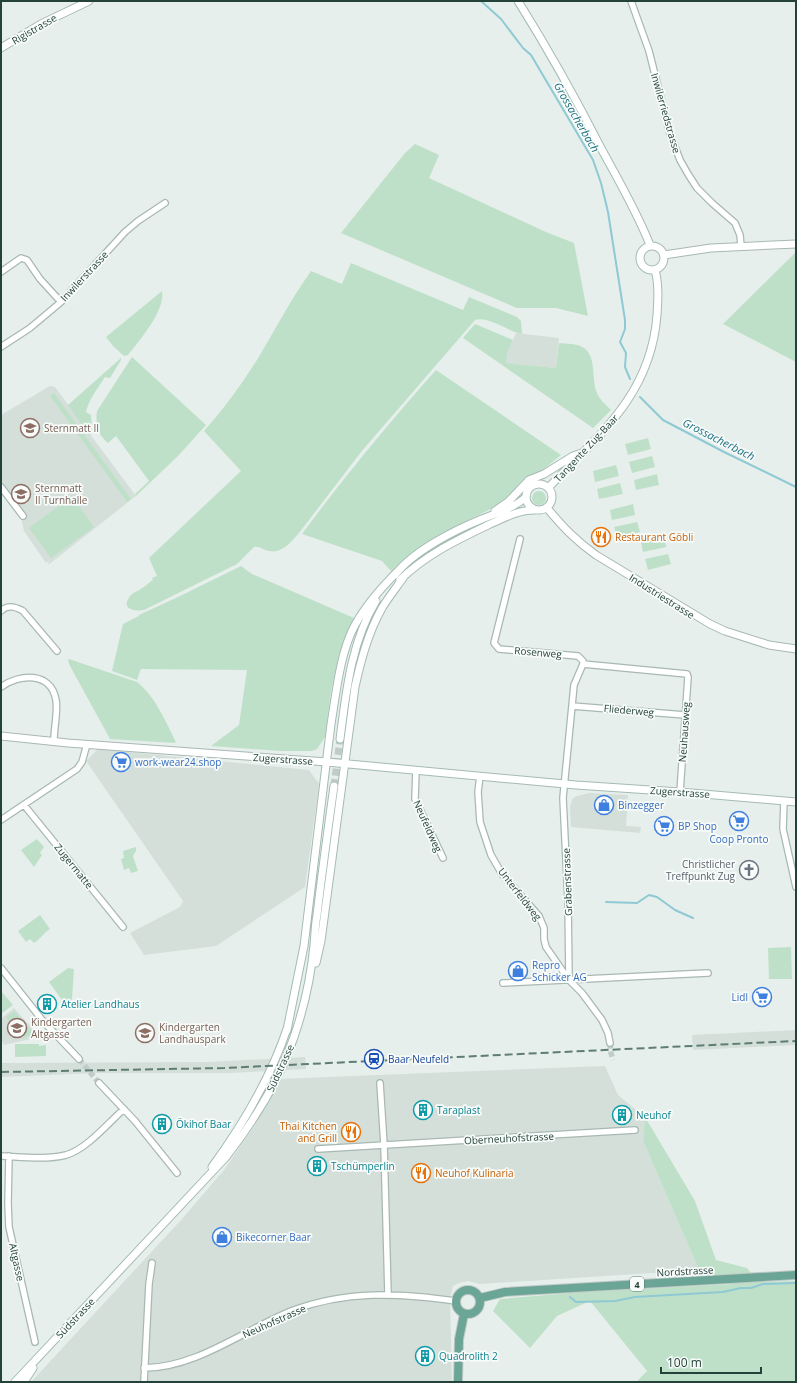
<svg xmlns="http://www.w3.org/2000/svg" width="797" height="1383" viewBox="0 0 797 1383" font-family="'Open Sans',sans-serif">
	<rect width="100%" height="100%" fill="#e6efeb"/>
	<path fill="#d4dfda" d="M516,333l43,5 -3,30 -50,-5 2,-12z
		M50,386l5,1 81,109 -88,69 1,-4 -3,2 -22,-32 -3,-14 -20,-25v-77z
		M98,749l211,21 10,14 -14,103 -89,59 -72,9 -14,-22 50,-26 3,-6 -97,-140z
		M589,793l39,2 -2,31 15,1 -1,6 -69,-6 -1,-20 2,-7 2,-3z
		M14,1008l26,29 -36,8 -3,-6v-20z
		M796,1030v15l-103,5 -1,-15z
		M305,1057l1,12 -76,4h-133l-96,4v-14l207,-1z
		M605,1066l13,29 27,22 -2,24 56,129 -219,14 -12,-3 -9,2 -6,3 -3,13 2,83h-421l150,-162 43,-50 31,-45 23,-46z"/>
	<path fill="#bfe0c8" d="M415,144l24,11 -10,23 117,54 28,11 14,73 -32,-8h-39l-176,-75 64,-80z
		M796,252v110l-73,-38z
		M351,263l112,47 6,-13 48,20 4,4 1,13c-13,-2 -33,-18 -47,-14l-114,132 -62,81c-7,8 -17,21 -30,18 -6,-1 -9,-5 -15,-4l-17,17 -93,46c-12,2 -24,-2 -13,-15 3,-3 8,-4 11,-7 4,-2 6,-5 11,-8l-1,-2 5,-2 -8,-18 92,-87 -37,-40c20,-22 37,-46 53,-71 18,-30 34,-61 54,-89l31,13z
		M162,291c4,19 -23,50 -34,64l-4,1 -11,-10 -7,-9z
		M475,324l38,16 -5,11 -2,12 50,5 3,-25c7,1 18,0 25,5 13,9 7,32 13,45 3,7 8,11 14,17l-18,18 -130,-90z
		M132,357l74,68 -28,31 -42,40 -1,-2 14,-13 -33,-45 -8,7c-10,-7 -13,-21 -11,-32z
		M121,358v2l-11,18 -5,-1c-7,11 -16,22 -19,35l5,3 1,15 -2,6 -22,-31z
		M436,370l125,85 -17,14 -17,9 -12,13 -18,15 -55,27 -33,22 -18,16 -9,-10 -80,-27c42,-57 87,-111 134,-164z
		M54,393l77,106 -4,3 -77,-106z
		M648,438l3,11 -23,6 -3,-11z
		M652,456l3,11 -23,6 -3,-11z
		M616,465l3,11 -24,6 -2,-11z
		M657,474l2,11 -23,5 -2,-10z
		M620,483l3,11 -24,5 -2,-10z
		M532 498a7 7 0 1 1 14 0a7 7 0 1 1-14 0Z
		M72,496l22,31 -43,31 -22,-30z
		M633,504l2,11 -23,5 -2,-10z
		M637,522l3,10 -23,6 -3,-11z
		M664,536l2,11 -23,5 -2,-10z
		M668,554l3,10 -23,6 -3,-11z
		M241,566l11,8 102,44 -6,13 -9,24 -8,36 -6,46 -8,12 -5,2h-32l-69,-5 28,-21 8,-55 -106,-1 -4,11 -25,-9 11,-47 16,-8v-1l39,-18z
		M69,659l68,23c18,14 29,40 39,60l-2,1 -64,-4 -40,-73 -2,-5z
		M37,839l7,8 -4,6 2,2 -8,12 -13,-17z
		M136,847v4l-3,5 5,15 -7,2 -2,-5 -5,2 -3,-11 3,-1 -1,-7z
		M40,915l10,14c-7,5 -9,9 -16,14l-4,-4 -4,3 -8,-11z
		M791,947l1,32h-23l-1,-31z
		M68,968l6,1 -2,30 -5,8 -18,-25z
		M1,991l12,14 -12,9z
		M14,1011l21,24 -14,3 -15,-21z
		M15,1044h24v2l7,-1v11l-31,1z
		M645,1117l50,84 21,59 31,8 11,14 38,-1v101h-160l11,-11 -57,-70 -33,15 -27,32 -37,-37 7,-12 83,-7 150,-8 -34,-14 -56,-129z"/>
	<g fill="none" stroke-linecap="round" stroke-linejoin="round">
		<path stroke="#8ec9d4" stroke-width="2" d="M481,1l20,18 22,29 8,7 62,105 8,23 7,29 17,108v9l-5,13 6,11 -1,14 5,12
			M640,397l23,23 61,32 72,35
			M606,902l31,1 12,-8 8,2 18,13 18,8
			M570,1297l6,5 39,-1 20,-4 88,-5 18,-4h10l12,-4 33,-1"/>
		<path stroke="#bfccc8" stroke-width="5.5" stroke-dasharray="5.5 3" stroke-linecap="butt" d="M610,1043l1,10 2,7
			M79,1059l20,24"/>
		<path stroke="#bfccc8" stroke-width="7" stroke-dasharray="7 3.5" stroke-linecap="butt" d="M334,786l6,-47"/>
		<g stroke="#a8b8b2" stroke-width="8">
			<path id="minor" d="M631,1l18,50 21,83 10,26 8,14 9,14 15,15 23,20 5,12 1,11
				M1,272l20,-14 6,2 13,19 21,23
				M1,347l29,-19 31,-26 64,-70 13,-11 27,-18
				M1,487l22,29
				M520,539l-26,104 5,6 79,7 5,5v3
				M1,611c7,-7 15,-4 22,0l34,40
				M583,664l104,10 1,3 -8,115
				M1,687c18,-13 50,-16 55,13 2,11 -2,28 -2,40
				M572,706l113,9
				M416,770l-1,29 28,59
				M480,776l-2,16 2,30 11,33 11,19 37,42 5,12v11l2,8 23,33 13,13 20,27 6,13 2,10
				M784,801l-1,28 13,58
				M24,805l99,122
				M1,820l76,-51 5,-7 5,-18
				M1,968l42,53 36,38
				M569,980l-1,-79 -5,-103 11,-113 9,-21
				M503,983l205,-10
				M99,1083l36,38 42,52
				M380,1083l4,62 4,149
				M318,1149l317,-19
				M1,1156c21,1 45,4 65,-1 21,-6 42,-32 58,-46
				M9,1156l-1,47 1,24 26,115
				M144,1368c52,0 100,-38 147,-57 55,-21 107,-18 165,-10
				M144,1382l5,-98 3,-21"/>
		</g>
		<g stroke="#a8b8b2" stroke-width="9">
			<path id="tertiary" d="M1,48l40,-24 48,-23
				M664,255l47,-7 85,-4
				M547,508c16,19 28,32 49,47l114,69 15,7 44,14 27,4
				M1,736l67,7 259,19"/>
		</g>
		<g stroke="#a4bbb3" stroke-width="9">
			<path id="secondary" d="M518,1c30,48 58,98 84,149 17,31 35,62 48,95
				M640 258a12 12 0 1 1 24 0a12 12 0 1 1-24 0Z
				M526 497a13 13 0 1 1 26 0a13 13 0 1 1-26 0Z
				M548,488c51,-53 103,-93 109,-173 1,-15 2,-31 -2,-45
				M495,511l13,-9 21,-22 15,-6 29,-18 9,-3
				M395,575c18,-24 60,-45 87,-56 15,-6 32,-11 44,-22
				M400,580c25,-25 57,-40 88,-55 16,-7 30,-15 47,-15
				M340,739c6,-46 11,-97 36,-138
				M327,762l249,23 104,7 116,10
				M316,963l5,-22 7,-52 27,-202c6,-27 13,-54 27,-79 6,-10 14,-20 21,-30
				M287,1030l17,-84 27,-222c5,-30 9,-72 24,-99 11,-20 26,-37 42,-53
				M212,1167c32,-44 59,-89 76,-141
				M15,1382l211,-225c28,-36 53,-76 68,-120 10,-29 17,-61 20,-92 1,-10 1,-20 3,-30 5,-43 11,-86 17,-129
				M24,1382l9,-14"/>
		</g>
		<g stroke="#c2cac8" stroke-width="10">
			<path id="primary" d="M456 1302a12 12 0 1 1 24 0a12 12 0 1 1-24 0Z
				M480,1298l25,-6 291,-17
				M458,1382l1,-43 5,-25"/>
		</g>
		<use href="#minor" stroke="#fff" stroke-width="5.5"/>
		<use href="#tertiary" stroke="#fff" stroke-width="7"/>
		<use href="#secondary" stroke="#fff" stroke-width="7"/>
		<use href="#primary" stroke="#6aa596" stroke-width="8"/>
		<path stroke="#5f7d75" stroke-width="2" stroke-dasharray="8 4" stroke-linecap="butt" d="M1,1072l223,-4 572,-27"/>
	</g>
	<defs>
		<g id="school-ring" transform="scale(1)"><circle r="9.5" fill="#f7fbf9" stroke="#8d6e63" stroke-width="1.5"/><path d="M0-5L7-2L0 1L-7-2ZM-4 1L0 2.5L4 1V4Q0 6-4 4Z" fill="#8d6e63"/></g>
		<g id="restaurant-ring" transform="scale(1)"><circle r="9.5" fill="#f7fbf9" stroke="#e8710a" stroke-width="1.5"/><path d="M-5-6h1v4h1v-4h1v4h1v-4h1v5L-1.5 .5V6h-2V.5L-5-1ZM5-6V6H3V1.5H1.5Q1.5-4 5-6Z" fill="#e8710a"/></g>
		<g id="supermarket-ring" transform="scale(1)"><circle r="9.5" fill="#f7fbf9" stroke="#3f7fe0" stroke-width="1.5"/><path d="M-6-5.5h2.5l.6 2H6L4.5 2H-2.5L-4.4-4H-6ZM-1.5 3.2a1.3 1.3 0 1 0 .1 0ZM3 3.2a1.3 1.3 0 1 0 .1 0Z" fill="#3f7fe0"/></g>
		<g id="shop-ring" transform="scale(1)"><circle r="9.5" fill="#f7fbf9" stroke="#3f7fe0" stroke-width="1.5"/><path d="M-5-2.5h2.3a2.7 3.5 0 0 1 5.4 0H5L5.5 6h-11ZM-1.5-2.5h3a1.5 2.3 0 0 0-3 0Z" fill="#3f7fe0"/></g>
		<g id="church-ring" transform="scale(1)"><circle r="9.5" fill="#f7fbf9" stroke="#6b7280" stroke-width="1.5"/><path d="M-1.2-6h2.4v3.5h3.3v2.4h-3.3V6h-2.4V-.1h-3.3v-2.4h3.3Z" fill="#6b7280"/></g>
		<g id="building-ring" transform="scale(1)"><circle r="9.5" fill="#f7fbf9" stroke="#0f9aa8" stroke-width="1.5"/><path d="M-4-6H4V6H1V3H-1V6H-4ZM-2.5-4.3h1.7v1.8h-1.7ZM.8-4.3h1.7v1.8H.8ZM-2.5-1h1.7V.8h-1.7ZM.8-1h1.7V.8H.8Z" fill="#0f9aa8"/></g>
		<g id="station-ring" transform="scale(1)"><circle r="9.5" fill="#f7fbf9" stroke="#1a4fb4" stroke-width="1.5"/><path d="M-3-6H3Q5-6 5-4V2Q5 4 3 4L4.5 6H3L1.5 4h-3L-3 6H-4.5L-3 4Q-5 4-5 2V-4Q-5-6-3-6ZM-3.5-4v3h7v-3ZM-3.5 1v1.5H-2V1ZM2 1v1.5H3.5V1Z" fill="#1a4fb4"/></g>
	</defs>
	<g fill-rule="evenodd">
		<use href="#school-ring" x="30" y="428"/>
		<use href="#school-ring" x="21" y="494"/>
		<use href="#restaurant-ring" x="601" y="537"/>
		<use href="#supermarket-ring" x="121" y="762"/>
		<use href="#shop-ring" x="604" y="805"/>
		<use href="#supermarket-ring" x="739" y="821"/>
		<use href="#supermarket-ring" x="664" y="826"/>
		<use href="#church-ring" x="749" y="870"/>
		<use href="#shop-ring" x="518" y="971"/>
		<use href="#supermarket-ring" x="762" y="997"/>
		<use href="#building-ring" x="47" y="1004"/>
		<use href="#school-ring" x="17" y="1028"/>
		<use href="#school-ring" x="145" y="1033"/>
		<use href="#station-ring" x="374" y="1059"/>
		<use href="#building-ring" x="423" y="1110"/>
		<use href="#building-ring" x="622" y="1115"/>
		<use href="#building-ring" x="162" y="1124"/>
		<use href="#restaurant-ring" x="351" y="1132"/>
		<use href="#building-ring" x="317" y="1166"/>
		<use href="#restaurant-ring" x="421" y="1173"/>
		<use href="#shop-ring" x="222" y="1237"/>
		<use href="#building-ring" x="425" y="1356"/>
	</g>
	<g text-anchor="middle" dominant-baseline="central" stroke-width="3.5" stroke-linejoin="round" paint-order="stroke">
		<rect fill="#f7fbf9" stroke="#637a73" stroke-width="1" x="630" y="1277" width="14" height="14" rx="3"/>
		<g font-size="9" font-weight="bold" fill="#24423a">
			<text x="637" y="1284">4</text>
		</g>
		<g font-size="10" fill="#24423a" stroke="#f7fbf9">
			<text transform="translate(34 29) rotate(-30)">Rigistrasse</text>
			<text transform="translate(666 113) rotate(74)">Inwilerriedstrasse</text>
			<text transform="translate(84 276) rotate(-47)">Inwilerstrasse</text>
			<text transform="translate(586 448) rotate(-47)">Tangente Zug-Baar</text>
			<text transform="translate(662 596) rotate(32)">Industriestrasse</text>
			<text transform="translate(538 652) rotate(5)">Rosenweg</text>
			<text transform="translate(629 710) rotate(5)">Fliederweg</text>
			<text transform="translate(684 732) rotate(-86)">Neuhausweg</text>
			<text transform="translate(283 759) rotate(4)">Zugerstrasse</text>
			<text transform="translate(680 792) rotate(4)">Zugerstrasse</text>
			<text transform="translate(428 826) rotate(66)">Neufeldweg</text>
			<text transform="translate(74 866) rotate(51)">Zugermatte</text>
			<text transform="translate(567 882) rotate(-92)">Grabenstrasse</text>
			<text transform="translate(520 894) rotate(52)">Unterfeldweg</text>
			<text transform="translate(280 1068) rotate(-65)">Südstrasse</text>
			<text transform="translate(509 1138) rotate(-3)">Oberneuhofstrasse</text>
			<text transform="translate(17 1262) rotate(78)">Altgasse</text>
			<text transform="translate(685 1271) rotate(-3)">Nordstrasse</text>
			<text transform="translate(75 1318) rotate(-47)">Südstrasse</text>
			<text transform="translate(274 1321) rotate(-24)">Neuhofstrasse</text>
		</g>
		<g font-size="10" fill="#785e54" stroke="#f7fbf9" text-anchor="start">
			<text x="44" y="428">Sternmatt II</text>
			<text x="35" y="488">Sternmatt<tspan x="35" dy="12">II Turnhalle</tspan></text>
			<text x="31" y="1022">Kindergarten<tspan x="31" dy="12">Altgasse</tspan></text>
			<text x="159" y="1027">Kindergarten<tspan x="159" dy="12">Landhauspark</tspan></text>
		</g>
		<g font-size="10" fill="#c56008" stroke="#f7fbf9" text-anchor="start">
			<text x="615" y="537">Restaurant Göbli</text>
			<text x="337" y="1126" text-anchor="end">Thai Kitchen<tspan x="337" dy="12">and Grill</tspan></text>
			<text x="435" y="1173">Neuhof Kulinaria</text>
		</g>
		<g font-size="10" fill="#366cbe" stroke="#f7fbf9" text-anchor="start">
			<text x="135" y="762">work-wear24.shop</text>
			<text x="618" y="805">Binzegger</text>
			<text x="678" y="826">BP Shop</text>
			<text x="739" y="839" text-anchor="middle">Coop Pronto</text>
			<text x="532" y="965">Repro<tspan x="532" dy="12">Schicker AG</tspan></text>
			<text x="748" y="997" text-anchor="end">Lidl</text>
			<text x="236" y="1237">Bikecorner Baar</text>
		</g>
		<g font-size="10" fill="#5b616d" stroke="#f7fbf9" text-anchor="end">
			<text x="735" y="864">Christlicher<tspan x="735" dy="12">Treffpunkt Zug</tspan></text>
		</g>
		<g font-size="10" fill="#0d838f" stroke="#f7fbf9" text-anchor="start">
			<text x="61" y="1004">Atelier Landhaus</text>
			<text x="437" y="1110">Taraplast</text>
			<text x="636" y="1115">Neuhof</text>
			<text x="176" y="1124">Ökihof Baar</text>
			<text x="331" y="1166">Tschümperlin</text>
			<text x="439" y="1356">Quadrolith 2</text>
		</g>
		<g font-size="10" fill="#164399" stroke="#f7fbf9" text-anchor="start">
			<text x="388" y="1059">Baar Neufeld</text>
		</g>
		<g font-size="11" font-style="italic" fill="#1c6f80" stroke="#f7fbf9">
			<text transform="translate(577 117) rotate(60)">Grossacherbach</text>
			<text transform="translate(719 439) rotate(27)">Grossacherbach</text>
		</g>
	</g>
	<rect width="797" height="1383" fill="none" stroke="#24423a" stroke-width="4"/>
	<path d="M661 1367v6h100v-6" fill="none" stroke="#24423a" stroke-width="2"/>
	<text x="667" y="1367" font-size="12" fill="#24423a" stroke="#f7fbf9" stroke-width="3" paint-order="stroke">100 m</text>
</svg>
